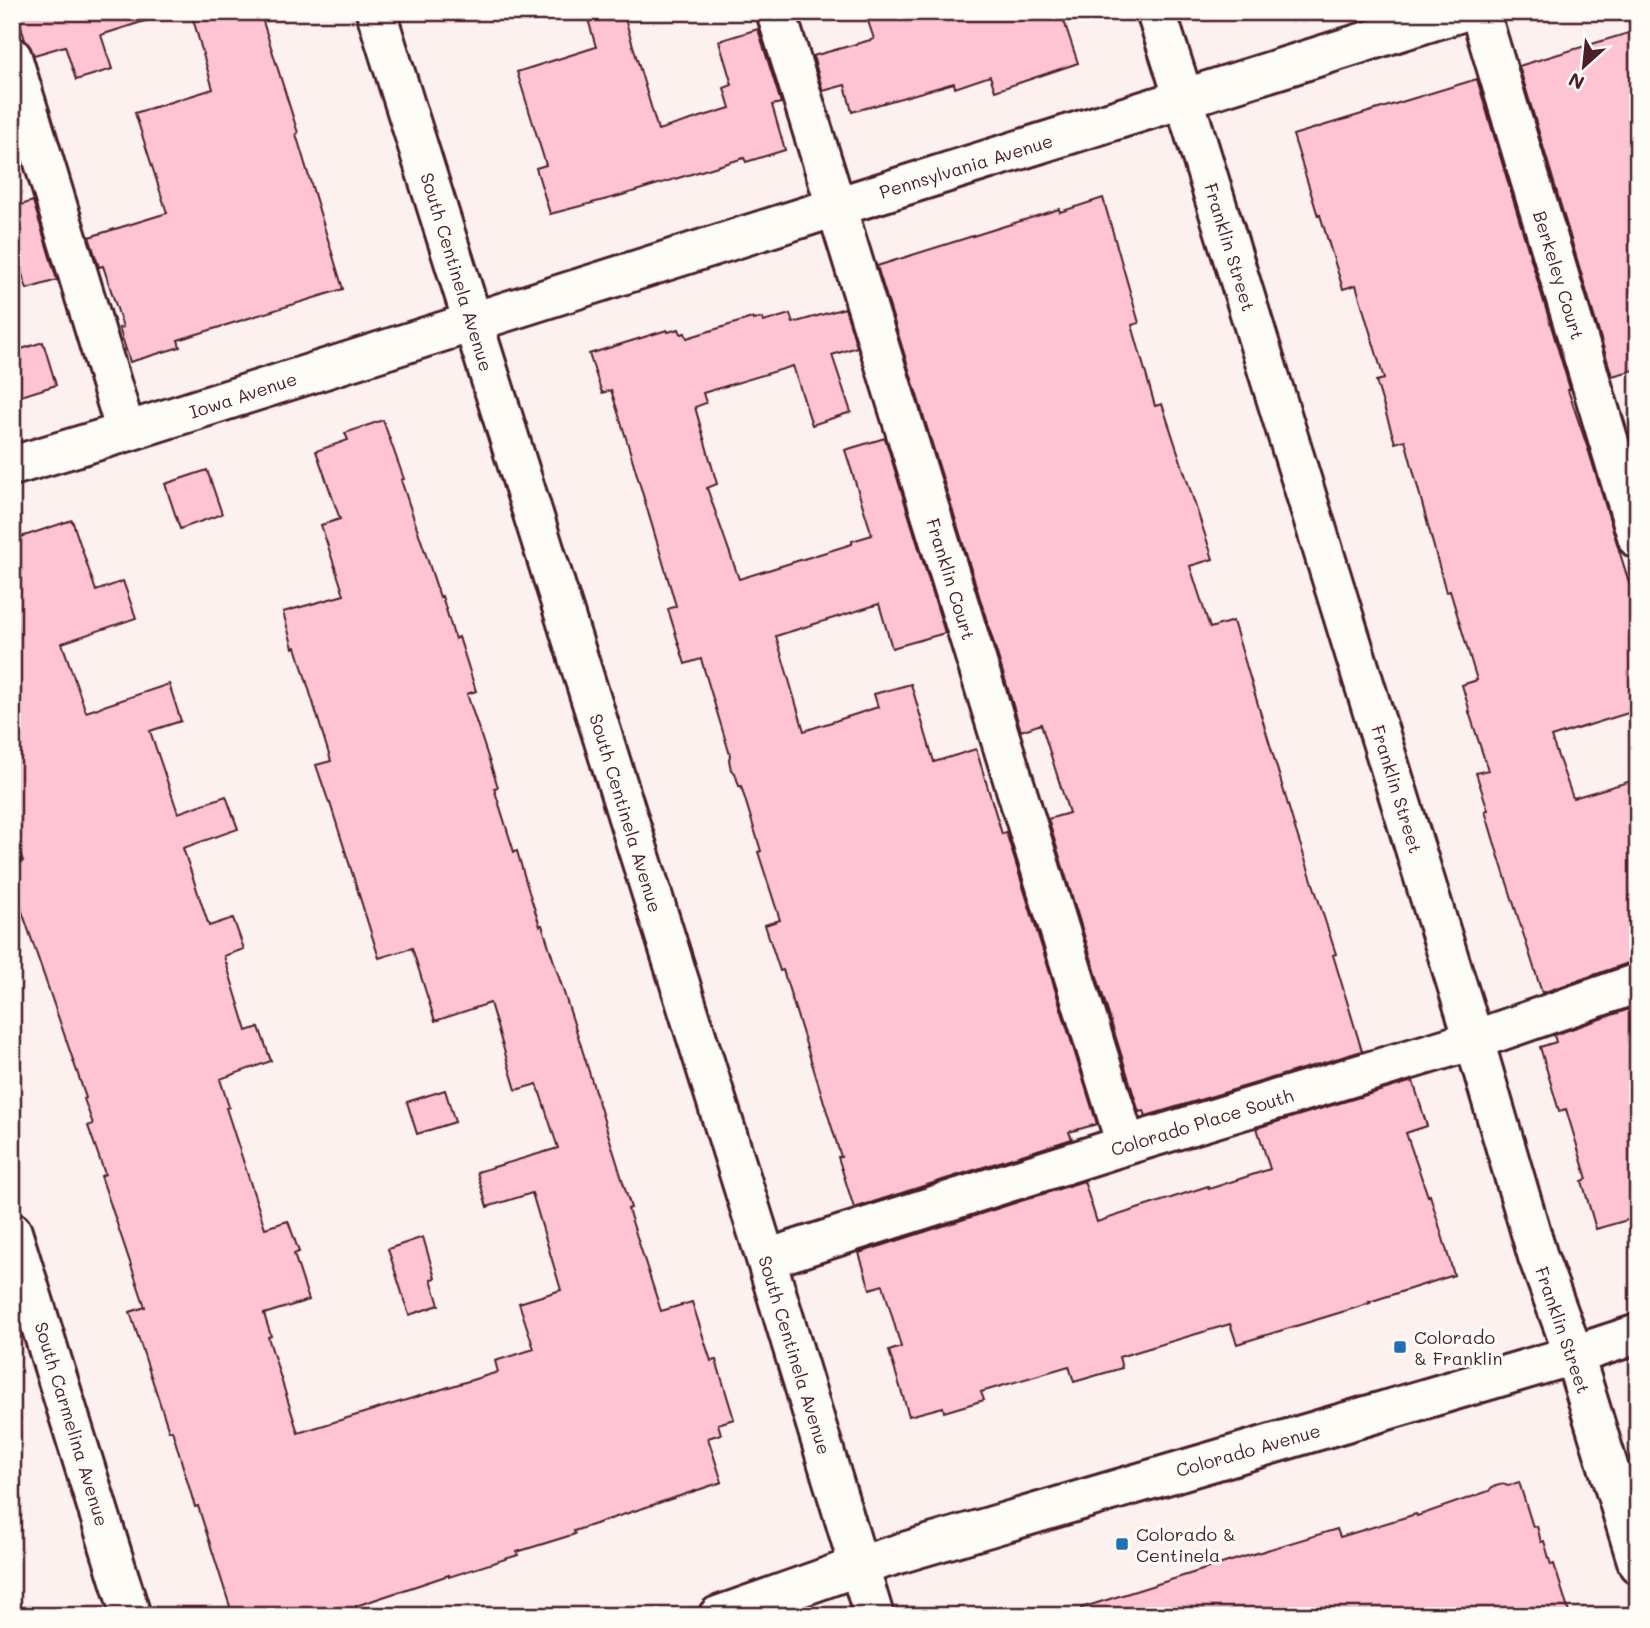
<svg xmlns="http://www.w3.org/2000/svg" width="1650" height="1628" viewBox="0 0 1650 1628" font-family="Mali,sans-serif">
	<rect width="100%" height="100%" fill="#fdf1f0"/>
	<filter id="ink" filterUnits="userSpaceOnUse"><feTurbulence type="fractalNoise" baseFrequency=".0143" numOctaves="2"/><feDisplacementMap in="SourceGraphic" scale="14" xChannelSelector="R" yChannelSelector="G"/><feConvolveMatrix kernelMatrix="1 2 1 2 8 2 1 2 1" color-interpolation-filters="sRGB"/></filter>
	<g filter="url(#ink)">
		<path fill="#fec3d4" stroke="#4a1f2b" stroke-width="2" d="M17,12h130l1,8 -47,15 11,34 -36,11 -11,-34 -31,9 -9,-15z
			M191,12h69l38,121 -2,1 47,155 -165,51 2,7 -50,15 -11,-34 4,-1 -20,-61 -4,1 -10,-30 78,-24 -32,-100 78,-24z
			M586,12h37l35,118 72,-22 -6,-20 8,-3 -13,-44 39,-12 23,74 -9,2 13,45 -39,12 -2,-4 -125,38 -69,18 -14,-46 10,-3 -29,-93 79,-25z
			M865,12h196l17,51 -83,28 -5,-15 -35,12 -1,-5 -102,29 -7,-27 -22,6 -10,-35 61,-17z
			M1638,30v339l-26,7 -93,-310z
			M1477,79l93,310 -2,1 21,62 49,160v98l-87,27 22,61 65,-19v183h-7l-89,31 -46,-145 -11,-37 3,-1 -12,-37 12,-3 -19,-58h1l-8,-27 15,-5 -27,-89 -4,1 -41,-152 -10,3 -19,-62 8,-2 -28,-94 -13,4 -23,-74 -2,1 -25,-81z
			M1103,198l36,125 -7,2 23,81 7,-2 51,155 -23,7 20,62 23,-7 61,204 42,129 -3,1 29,96 -216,65 -2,-5 -5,1 -91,-293 21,-6 -28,-89 -20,7 -144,-465 182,-57 1,3z
			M33,201l24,79 -30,9 -15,-45v-36z
			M845,308l12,39 -25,8 19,57 -39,13 -19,-59 -90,27 3,10 -11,4 22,77 -10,4 32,91 113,-35v-3l20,-6 -27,-85 40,-12 60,195 -53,15 -13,-44 -103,32 28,95 74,-24 -4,-13 37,-10 23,78 42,-13 26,85 4,-2 91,292 -28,8 3,7 -218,69 -16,-51h3l-58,-187 -3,1 -15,-46 15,-5 -22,-68 3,-1 -20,-65h-2l-4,-13 -4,-3 -2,-10 1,-5 -29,-96 -16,5 -17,-55 8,-3 -50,-168 -15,-48 -9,3 -13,-39 78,-24 1,2 11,-3 2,5 4,-1 2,5 65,-20 1,2 9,-2 1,4 27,-8 3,9z
			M43,342l13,43 -44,14v-47z
			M383,420l21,59 -3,1 39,117 2,-1 13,43 4,-2 17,54 -9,3 31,93 -4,1 20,64 3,-1 12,41 11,34 2,-1 36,111 53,172 -3,1 33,102 31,-9 19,59 5,-1 18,59 -16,5 3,10 -13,4 14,44 -148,49 1,3 -58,18 1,3 -69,22v-2l-93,31 1,4 -20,6h-104l-35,-110 -3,1 -23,-77 -3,1 -39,-119 15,-5 -44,-131 4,-2 -17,-48 5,-2 -9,-25 2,-1 -74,-216v-17l11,-4 -11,-29v-292l60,-20 24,71 27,-10 13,37 -74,25 24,69 83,-28 12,37 -31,10 28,82 48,-17 12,33 -55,19 26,78 24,-8 11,31 -20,7 23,75 12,-4 12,34 -51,18 9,28 -3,1 39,120 23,-7 11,31 -5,2 15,46 -45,14 7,22 -3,1 30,96 200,-61 -3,-11 39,-12 -15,-46 42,-13 -29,-97 -45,14 -10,-35 81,-24 -21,-64 -21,6 -26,-87 -55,18 -23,-73 -33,10 -49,-155h-1l-13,-38 15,-4 -35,-114 -3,1 -10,-36 61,-17 -23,-70 19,-6 -24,-68 32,-11 -3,-7z
			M207,470l15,44 -42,15 -15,-45z
			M1638,1006v211l-42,12 -14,-48 5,-2 -21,-70 -7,2 -19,-64 16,-5 -2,-7z
			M1413,1081l14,45 -21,7 22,63 2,-1 24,80 -85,27 1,1 -15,5 -118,36 -7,-20 -111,33 3,11 -48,14 -5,-16 -88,26 3,8 -40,12 -1,-5 -34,9 -20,-65 12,-4 -18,-62 -13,4 -11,-36 225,-72 13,41 111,-36 1,3 61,-20 -13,-41z
			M445,1090l10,32 -38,12 -10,-32z
			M423,1237l12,41 -4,1 8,26 -30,10 -21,-66z
			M1519,1482l14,45 4,-1 4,16 3,-1 7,24 3,-1 16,52h-488l-1,-8 166,-52 90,-27 3,8 76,-23 1,2 72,-25 3,-4 11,-3 5,2z"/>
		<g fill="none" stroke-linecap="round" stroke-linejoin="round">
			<g stroke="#4a1f2b" stroke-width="44">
				<path id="minor" d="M376,12l390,1247 108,357
					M776,12l350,1133
					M1156,12l28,87 290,941 64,217 36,98 64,209
					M1480,12l158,527
					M12,57l114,375
					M12,466l114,-34 710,-225 625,-195
					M12,1232l119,384
					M766,1259l360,-114 348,-105 164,-57
					M718,1616l141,-50 52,-16 663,-195 64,-21"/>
			</g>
			<use href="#minor" stroke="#fdfcf7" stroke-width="38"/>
		</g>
	</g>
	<g fill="#1f6fb2" stroke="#fdfcf7" stroke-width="2.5">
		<rect x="1393" y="1340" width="14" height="14" rx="3.5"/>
		<rect x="1115" y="1537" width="14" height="14" rx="3.5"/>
	</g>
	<g text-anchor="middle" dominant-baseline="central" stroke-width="6" stroke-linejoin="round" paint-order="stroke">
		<g font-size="18" fill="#4a1f2b" stroke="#fdfcf7">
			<text transform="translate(966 166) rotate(-17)">Pennsylvania Avenue</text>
			<text transform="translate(1230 247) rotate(73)">Franklin Street</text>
			<text transform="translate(457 272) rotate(73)">South Centinela Avenue</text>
			<text transform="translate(1559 275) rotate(73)">Berkeley Court</text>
			<text transform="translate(243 395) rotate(-18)">Iowa Avenue</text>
			<text transform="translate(951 579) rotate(73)">Franklin Court</text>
			<text transform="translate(1397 789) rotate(73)">Franklin Street</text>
			<text transform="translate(626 813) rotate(73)">South Centinela Avenue</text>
			<text transform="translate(1202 1122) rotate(-17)">Colorado Place South</text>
			<text transform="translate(1563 1330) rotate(71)">Franklin Street</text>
			<text transform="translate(795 1355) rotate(73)">South Centinela Avenue</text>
			<text transform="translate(72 1424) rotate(73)">South Carmelina Avenue</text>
			<text transform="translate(1248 1450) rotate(-16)">Colorado Avenue</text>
		</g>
		<g font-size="18" fill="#4a1f2b" stroke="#fdfcf7" text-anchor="start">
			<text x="1414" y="1337">Colorado<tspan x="1414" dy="21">&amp; Franklin</tspan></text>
			<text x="1136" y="1534">Colorado &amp;<tspan x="1136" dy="21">Centinela</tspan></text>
		</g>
	</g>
	<rect width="1650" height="1628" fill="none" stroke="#fdfcf7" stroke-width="42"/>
	<rect x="21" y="21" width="1608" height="1586" fill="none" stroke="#4a1f2b" stroke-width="2.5" filter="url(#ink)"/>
	<g transform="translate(1584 66) rotate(207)" stroke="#fdfcf7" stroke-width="5" paint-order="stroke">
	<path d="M0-5L12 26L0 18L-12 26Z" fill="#4a1f2b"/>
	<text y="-10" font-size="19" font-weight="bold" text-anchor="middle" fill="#4a1f2b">N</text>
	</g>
</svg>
